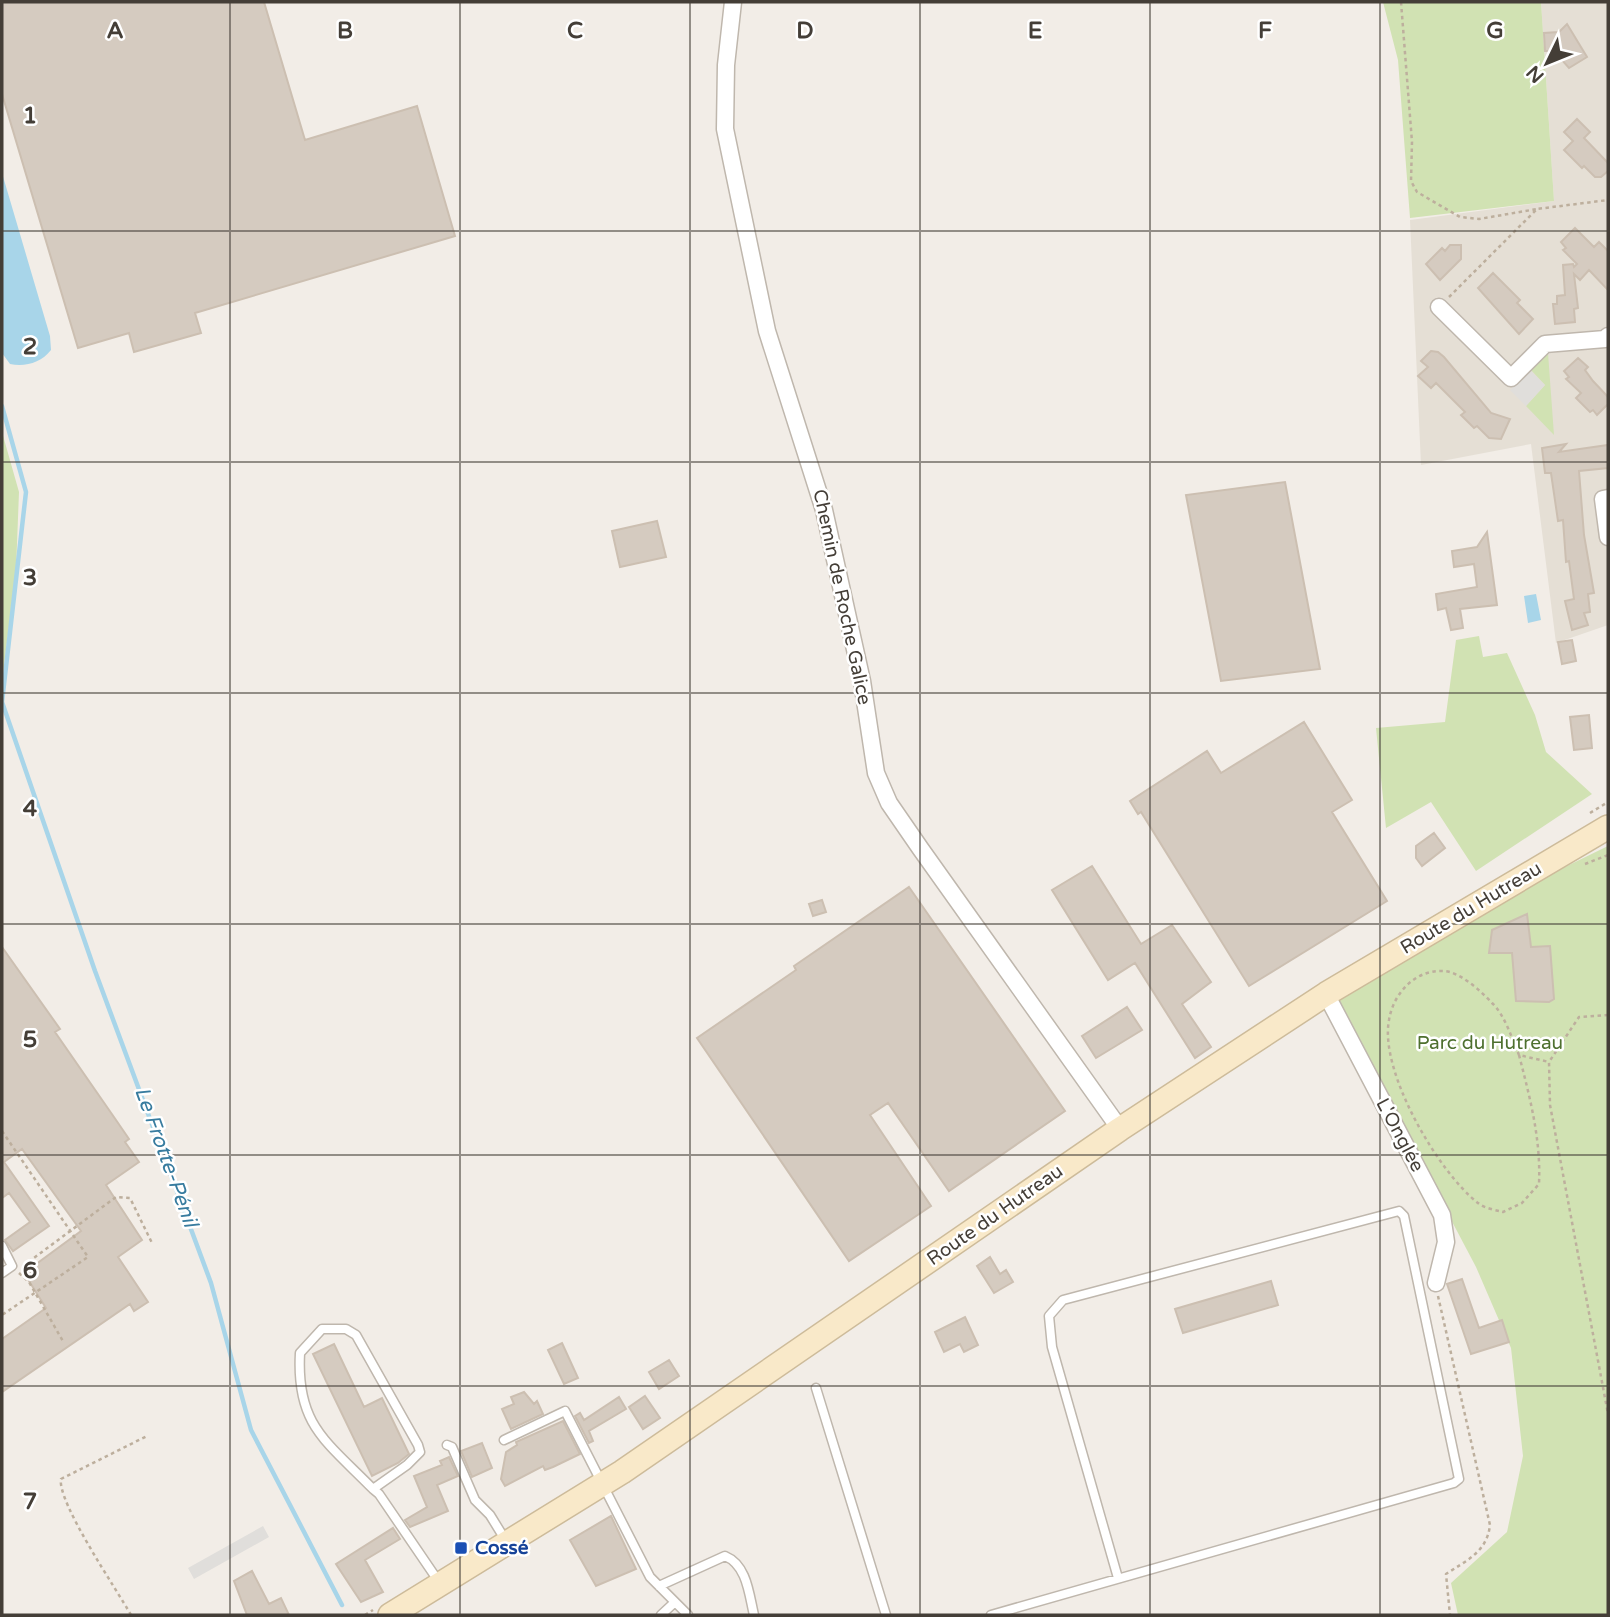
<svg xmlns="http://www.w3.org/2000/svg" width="1610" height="1617" viewBox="0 0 1610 1617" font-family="'Varela Round',sans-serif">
	<rect width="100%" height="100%" fill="#f2ede7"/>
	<path fill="#e5dfd5" d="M1541,2h67v623l-52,18 -25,-199 -110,21 -11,-245 144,-19z"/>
	<path fill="#d1e2b3" d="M1383,2h158l13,199 -144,17 -12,-158z
		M1548,353l6,82 -28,-29 19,-21 -15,-16z
		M2,432l17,60 -3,78 -14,112z
		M1479,636l4,21 24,-4 28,62 11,37 46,42 -116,77 -45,-69 -45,26 -10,-100 69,-6 11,-82z
		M1608,846v769h-150l-7,-32 56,-51 16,-76 -12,-108 -35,-81 -141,-267 191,-114z"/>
	<path fill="#e0dedb" d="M1530,370l15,15 -19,21 -16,-16z
		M263,1526l6,11 -75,42 -6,-11z"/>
	<path fill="#a8d5e9" d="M2,173l48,163 1,14c-10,13 -26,17 -41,14l-8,-11z
		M1536,594l5,26 -13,3 -4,-27z"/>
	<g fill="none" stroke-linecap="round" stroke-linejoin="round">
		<path stroke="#a8d5e9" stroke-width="4.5" d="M2,406l24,86 -24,210
			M2,702l93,269 116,312 40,147 91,175"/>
	</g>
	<path fill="#d5cbc0" stroke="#ccbfb1" stroke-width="2" d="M2,2h262l41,138 112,-34 38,130 -260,77 6,20 -67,19 -5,-19 -51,15 -76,-254z
		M1567,24l20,33 -18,11 -15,-17h-9l-1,-18 15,-1z
		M1577,119l13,13 -6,6 24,25v8l-7,6h-6l-11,-11 -2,2 -18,-18 9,-9 -9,-9z
		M1575,228l19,19 5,-5 9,9v39l-19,-20 -9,10 -6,-6 4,34 -4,1 1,13 -20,2 -2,-20h4v-8l8,-1 -2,-30 10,-1 1,3 3,-3 -14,-14 3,-2 -5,-6z
		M1450,245h11v14l-21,21 -14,-16 16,-16 3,3z
		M1493,273l27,27 -3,3 16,16 -14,15 -41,-46z
		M1431,351l7,1 6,5 47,56 19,6 -9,20 -12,-1 -12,-12 -3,2 -13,-13 4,-3 -29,-29 -5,5 -13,-12 10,-9 -7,-6z
		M1578,358l10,9 -3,3 8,11 15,16v7l-11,11 -4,-5 -3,2 -14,-14 5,-5 -15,-14 3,-2 -5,-6z
		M1566,444l-7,8 49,-7v23l-29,3 5,64 10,58 -6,1 2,18 -6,1 4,12 -16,5 -7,-29 9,-2 -5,-38 -3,1 -3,-42 -5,1 -7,-48h-6l-3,-25z
		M1285,482l35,187 -99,12 -35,-186z
		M657,521l9,36 -46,10 -8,-36z
		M1487,532l10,73 -37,4 3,19 -12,2 -5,-22 -8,2 -2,-16 41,-7 -3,-23 -20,3 -2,-16 25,-4z
		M1572,640l4,21 -14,3 -4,-22z
		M1589,715l3,33 -18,2 -4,-33z
		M1304,722l48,78 -20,12 55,89 -138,85 -108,-174 -3,2 -8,-13 77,-50 14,22z
		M1434,833l11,15 -23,18 -6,-8v-12z
		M1092,866l49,78 31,-19 39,57 -29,22 29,43 -16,11 -60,-95 -27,17 -56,-90z
		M909,887l156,224 -116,80 -61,-88 -18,12 61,91 -82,55 -152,-223 99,-68 -2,-4z
		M822,900l4,12 -13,4 -4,-12z
		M1527,914l4,33 19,-1 4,53 -5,3 -33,-1 -4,-48h-23l3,-23z
		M2,947l58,82 -5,3 61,88 13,19 -4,3 14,20 -33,23 36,55 -24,17 30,45 -14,9 -4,-7 -128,88v-53l44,-31 -22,-35 57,-42 -59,-82 -18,13 45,64 -36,25 -8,-11 25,-18 -21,-29 -7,5z
		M1127,1007l15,23 -46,28 -14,-22z
		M990,1257l10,17 6,-4 7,12 -19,11 -17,-27z
		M1462,1279l17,49 23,-8 7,22 -38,12 -24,-70z
		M1271,1281l7,24 -95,28 -8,-24z
		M965,1317l13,28 -14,7 -4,-8 -16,8 -9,-20z
		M562,1343l16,35 -14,6 -16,-34z
		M334,1344l30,63 18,-9 27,56 -11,9 -26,13 -59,-122z
		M669,1360l10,16 -20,13 -10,-17z
		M524,1392l10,12 3,-3 6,13 -32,15 -9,-20 12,-5 -3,-7z
		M645,1396l15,22 -17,11 -14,-22z
		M619,1397l7,12 -37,22 4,10 -4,2 -14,-27 5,-3 4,7z
		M563,1421l17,33 -27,13 -8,3 -2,-4 -38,20 -4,-7 5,-27 11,-7 -1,-3z
		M482,1443l10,25 -20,9 -11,-26z
		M449,1457l9,19 -21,9 11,26 -38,16 -5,-7 22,-13 -13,-31 28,-11 -2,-4z
		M611,1516l25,53 -40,17 -26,-46z
		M393,1528l7,11 -35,21 18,32 -22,10 -25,-38z
		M252,1571l17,33 12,-6 8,17h-42l-13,-34z"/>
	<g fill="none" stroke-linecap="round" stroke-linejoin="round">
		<g stroke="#bfb7ad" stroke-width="11">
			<path id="lane" d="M2,1246l10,20 -10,7
				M816,1388l70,227
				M504,1440l61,-29 85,166 38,38
				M447,1445l5,2 23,53 15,15 16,26
				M373,1489l34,-24 13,-13 -2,-7 -62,-110 -10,-6h-24l-22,24c-4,72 26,88 73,136l6,5 60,88
				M659,1586l66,-30c22,9 24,38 29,59
				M661,1615l14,-13
				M991,1615l463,-132 5,-4 -55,-263 -5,-5 -336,89 -14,16 3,31 66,231"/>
		</g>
		<g stroke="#bfb7ad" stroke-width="19">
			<path id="street" d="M733,2l-7,63 -1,64 42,202 57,179 38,171 14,92 13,30 31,45 200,281
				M1439,307l72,71 34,-34 60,-5 3,-3
				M1608,498l-5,1 5,38
				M1326,994l116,221 4,27 -10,41"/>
		</g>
		<g stroke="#cdbb9a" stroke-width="26">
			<path id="secondary" d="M390,1615l232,-143 498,-343 206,-135 282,-167"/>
		</g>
		<path stroke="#bdaf9d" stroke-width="2.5" stroke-dasharray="3.5 3.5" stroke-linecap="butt" d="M1401,2l11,140 -1,39 6,11 43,25 19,2 58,-10
			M1449,297l88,-88 71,-9
			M1590,813l18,-11
			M1585,864l23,-9
			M1608,1015l-29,2 -30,45 1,43 58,309
			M1519,1055c11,43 22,84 20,129l-17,19 -19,9c-8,-2 -19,-4 -25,-9 -40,-31 -99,-132 -89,-183 4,-26 26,-51 55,-49 16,1 37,20 48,32 13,12 20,36 27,52l30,7
			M2,1131l86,126 -86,58
			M23,1266l93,-69 14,1 22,45
			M19,1273l10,9 35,61
			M1438,1296l52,229c-3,27 -23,35 -44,49l4,41
			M131,1615c-14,-25 -74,-113 -70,-136l86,-43
			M365,1615l8,-5"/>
		<use href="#lane" stroke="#fff" stroke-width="8"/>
		<use href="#street" stroke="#fff" stroke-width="16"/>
		<use href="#secondary" stroke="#f9e9c9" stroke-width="23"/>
	</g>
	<path fill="none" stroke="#443e37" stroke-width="2" stroke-opacity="0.55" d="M230,2v1613M460,2v1613M690,2v1613M920,2v1613M1150,2v1613M1380,2v1613M2,231h1606M2,462h1606M2,693h1606M2,924h1606M2,1155h1606M2,1386h1606"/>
	<rect fill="#1a4fb4" stroke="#fff" stroke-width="2.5" x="454" y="1541" width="14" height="14" rx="3.5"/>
	<g text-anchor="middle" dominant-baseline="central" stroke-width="5" stroke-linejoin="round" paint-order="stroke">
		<g font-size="19" fill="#443e37" stroke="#fff">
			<text transform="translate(842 597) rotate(78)">Chemin de Roche Galice</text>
			<text transform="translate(1471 908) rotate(-31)">Route du Hutreau</text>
			<text transform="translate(1400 1135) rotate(62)">L'Onglée</text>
			<text transform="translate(995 1215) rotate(-35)">Route du Hutreau</text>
		</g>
		<g font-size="19" fill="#4e702f" stroke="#fff">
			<text x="1490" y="1043">Parc du Hutreau</text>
		</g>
		<g font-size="19" font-weight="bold" fill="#164399" stroke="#fff" text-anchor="start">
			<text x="475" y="1548">Cossé</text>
		</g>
		<g font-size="21" font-style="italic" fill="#387c9f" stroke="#fff">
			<text transform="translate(166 1157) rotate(70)">Le Frotte-Pénil</text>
		</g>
	</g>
	<g font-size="23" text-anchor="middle" font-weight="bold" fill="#443e37" stroke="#fff" stroke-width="5" stroke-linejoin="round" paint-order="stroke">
		<text x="115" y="38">A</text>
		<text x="345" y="38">B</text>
		<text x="575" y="38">C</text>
		<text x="805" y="38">D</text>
		<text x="1035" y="38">E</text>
		<text x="1265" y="38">F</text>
		<text x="1495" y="38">G</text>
		<text x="30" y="123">1</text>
		<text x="30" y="354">2</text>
		<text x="30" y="585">3</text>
		<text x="30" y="816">4</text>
		<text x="30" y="1047">5</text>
		<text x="30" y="1278">6</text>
		<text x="30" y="1509">7</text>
	</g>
	<rect width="1610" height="1617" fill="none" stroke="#443e37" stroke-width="7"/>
	<g transform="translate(1547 63) rotate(227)" stroke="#ffffff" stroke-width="5" paint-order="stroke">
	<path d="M0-5L12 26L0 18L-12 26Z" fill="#443e37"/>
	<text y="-10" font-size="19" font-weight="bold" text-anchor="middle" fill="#443e37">N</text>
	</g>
</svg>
